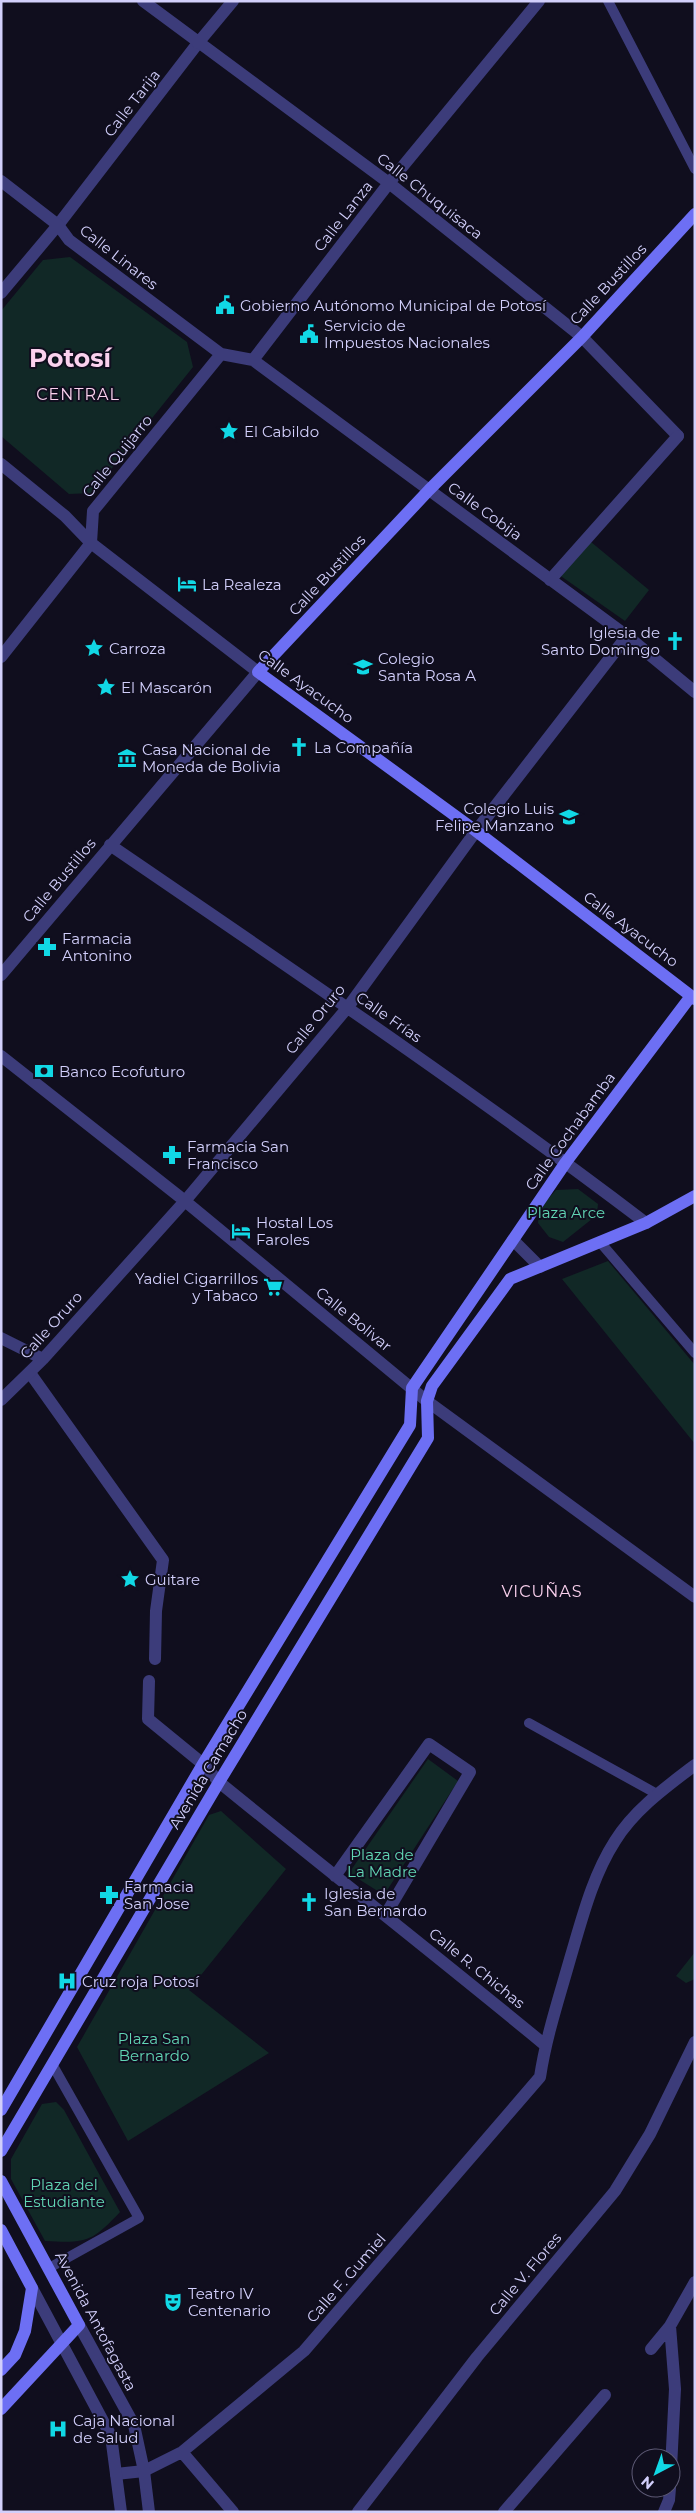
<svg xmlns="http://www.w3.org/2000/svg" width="696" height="2513" viewBox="0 0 696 2513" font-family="Montserrat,sans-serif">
	<rect width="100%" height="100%" fill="#100e1e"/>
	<path fill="#112826" d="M70,257l117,85 6,25 -101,126 -23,1 -68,-58v-125l42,-51z
		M585,537l64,53 -24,31 -70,-49z
		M578,1189l20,15 -1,11 -34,27 -14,-5 -11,-14 1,-14 17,-19z
		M608,1261l87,104v79l-133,-165z
		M428,1759l30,22 -74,114 -35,-22z
		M221,1811l65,58 -97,121 80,63 -141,88 -51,-94 132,-232z
		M695,1952v27l-9,4 -10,-7z
		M56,2102l8,8 56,102c-29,31 -34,31 -75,29l-34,-62v-20l31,-55z"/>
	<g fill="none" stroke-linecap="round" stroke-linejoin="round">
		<path stroke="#3c3c7a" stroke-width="10" d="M608,1l87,168
			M600,1242l95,111
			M529,1723l128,71
			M49,2268l90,-50 -87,-154"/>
		<path stroke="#3c3c7a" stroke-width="12" d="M58,225l140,-182
			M582,337l96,99
			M30,1373l133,187 -7,51 -1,48
			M149,1681l-1,38 55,45"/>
		<path stroke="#3c3c7a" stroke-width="12" d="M143,1l246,182 193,154
			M198,43l35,-42
			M1,181l57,44 11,15 152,114 32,6 374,276 68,56
			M1,293l57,-68
			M253,360l136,-177 150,-182
			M1,464l64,52 26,27 167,129 -257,303
			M550,580l128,-144
			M1,657l90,-114 2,-32 128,-157
			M110,845c180,123 361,245 536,378
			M1,1056l184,145 242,200 268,196
			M513,1240l27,27
			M1,1338l42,21
			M1,1400l42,-41 142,-158 163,-194 128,-176 151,-195
			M203,1764l16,18c108,88 218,174 326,263
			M335,1876l94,-132 41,28 -84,142
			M651,2349l19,-23
			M182,2452l51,60
			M671,2468l4,-79 -5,-63 25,-44
			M116,2474l28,-3 38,-19 122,-101 236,-274c6,-40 19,-79 30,-118 12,-40 22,-82 45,-118 19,-31 51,-54 80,-76
			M358,2512l119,-155 138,-166 35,-57 45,-92
			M504,2512l101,-117
			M664,2512l5,-12 1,-12"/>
		<path stroke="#3c3c7a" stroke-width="12" d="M32,2288l79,148 10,76
			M79,2325l55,100 10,46 5,41"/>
		<path stroke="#6d6ff4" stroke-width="12" d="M695,214l-113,123 -153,153 -171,182 218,159 219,168
			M1,2110l202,-346 207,-339 2,-37 154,-226 125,-166
			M1,2151l218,-369 209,-344 -1,-37 5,-15 78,-107 136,-56 49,-27
			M1,2181l78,144 -78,84
			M1,2230l31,58 -7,43 -10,24 -14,15"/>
	</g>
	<defs>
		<g id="civic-bare" transform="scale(1.5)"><path d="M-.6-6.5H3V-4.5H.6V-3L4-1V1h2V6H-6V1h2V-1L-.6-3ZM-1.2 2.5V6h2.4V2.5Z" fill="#11d8e5" stroke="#100e1e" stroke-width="2.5" paint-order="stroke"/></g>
		<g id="sight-bare" transform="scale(1.5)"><path d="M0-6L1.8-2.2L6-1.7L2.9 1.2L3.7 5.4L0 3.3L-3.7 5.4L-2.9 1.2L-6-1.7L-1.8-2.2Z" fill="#11d8e5" stroke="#100e1e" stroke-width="2.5" paint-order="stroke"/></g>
		<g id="hotel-bare" transform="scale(1.5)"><path d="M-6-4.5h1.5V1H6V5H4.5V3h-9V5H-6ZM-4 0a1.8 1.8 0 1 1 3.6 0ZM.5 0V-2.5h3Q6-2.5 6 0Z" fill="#11d8e5" stroke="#100e1e" stroke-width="2.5" paint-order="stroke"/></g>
		<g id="church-bare" transform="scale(1.5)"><path d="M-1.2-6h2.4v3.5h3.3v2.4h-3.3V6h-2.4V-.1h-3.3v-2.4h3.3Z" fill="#11d8e5" stroke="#100e1e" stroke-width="2.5" paint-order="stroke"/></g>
		<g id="school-bare" transform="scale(1.5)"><path d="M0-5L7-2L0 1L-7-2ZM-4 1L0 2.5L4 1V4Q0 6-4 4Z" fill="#11d8e5" stroke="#100e1e" stroke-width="2.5" paint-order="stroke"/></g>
		<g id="museum-bare" transform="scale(1.5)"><path d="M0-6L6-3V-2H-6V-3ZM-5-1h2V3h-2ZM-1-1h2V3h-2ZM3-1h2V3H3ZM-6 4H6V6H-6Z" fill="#11d8e5" stroke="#100e1e" stroke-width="2.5" paint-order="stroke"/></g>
		<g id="pharmacy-bare" transform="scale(1.5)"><path d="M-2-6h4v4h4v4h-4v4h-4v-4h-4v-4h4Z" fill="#11d8e5" stroke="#100e1e" stroke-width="2.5" paint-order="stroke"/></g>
		<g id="bank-bare" transform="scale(1.5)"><path d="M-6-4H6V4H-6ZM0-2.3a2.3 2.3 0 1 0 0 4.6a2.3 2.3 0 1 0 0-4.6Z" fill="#11d8e5" stroke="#100e1e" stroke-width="2.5" paint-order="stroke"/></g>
		<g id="supermarket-bare" transform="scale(1.5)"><path d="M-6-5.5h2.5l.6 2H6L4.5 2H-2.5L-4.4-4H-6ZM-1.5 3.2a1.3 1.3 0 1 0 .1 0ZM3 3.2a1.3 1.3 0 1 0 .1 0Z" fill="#11d8e5" stroke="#100e1e" stroke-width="2.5" paint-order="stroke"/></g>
		<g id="hospital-bare" transform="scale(1.5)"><path d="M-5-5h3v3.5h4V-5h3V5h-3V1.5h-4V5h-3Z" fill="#11d8e5" stroke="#100e1e" stroke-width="2.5" paint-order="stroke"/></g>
		<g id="theatre-bare" transform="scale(1.5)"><path d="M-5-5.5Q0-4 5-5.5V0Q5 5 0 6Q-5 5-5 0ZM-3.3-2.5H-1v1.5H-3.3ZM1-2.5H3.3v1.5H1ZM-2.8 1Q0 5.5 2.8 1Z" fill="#11d8e5" stroke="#100e1e" stroke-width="2.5" paint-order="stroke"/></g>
	</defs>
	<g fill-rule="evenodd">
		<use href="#civic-bare" x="225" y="305"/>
		<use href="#civic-bare" x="309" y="334"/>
		<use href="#sight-bare" x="229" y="431"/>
		<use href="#hotel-bare" x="187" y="584"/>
		<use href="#church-bare" x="675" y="641"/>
		<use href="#sight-bare" x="94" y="648"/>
		<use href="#school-bare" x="363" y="667"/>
		<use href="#sight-bare" x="106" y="687"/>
		<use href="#church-bare" x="299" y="747"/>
		<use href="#museum-bare" x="127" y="758"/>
		<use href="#school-bare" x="569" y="817"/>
		<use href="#pharmacy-bare" x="47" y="947"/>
		<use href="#bank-bare" x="44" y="1071"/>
		<use href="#pharmacy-bare" x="172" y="1155"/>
		<use href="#hotel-bare" x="241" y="1231"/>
		<use href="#supermarket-bare" x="273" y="1287"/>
		<use href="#sight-bare" x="130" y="1579"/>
		<use href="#pharmacy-bare" x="109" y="1895"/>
		<use href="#church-bare" x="309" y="1902"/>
		<use href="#hospital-bare" x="67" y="1981"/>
		<use href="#theatre-bare" x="173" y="2302"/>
		<use href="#hospital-bare" x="58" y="2429"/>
	</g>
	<g text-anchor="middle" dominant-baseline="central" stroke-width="4" stroke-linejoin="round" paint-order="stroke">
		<g font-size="15" fill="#d2cffb" stroke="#100e1e">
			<text transform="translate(132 103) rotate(-52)">Calle Tarija</text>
			<text transform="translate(430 196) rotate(38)">Calle Chuquisaca</text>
			<text transform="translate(343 216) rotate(-52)">Calle Lanza</text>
			<text transform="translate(119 257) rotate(38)">Calle Linares</text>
			<text transform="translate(608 284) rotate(-47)">Calle Bustillos</text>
			<text transform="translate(117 456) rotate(-51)">Calle Quijarro</text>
			<text transform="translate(485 511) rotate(36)">Calle Cobija</text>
			<text transform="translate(327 575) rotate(-47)">Calle Bustillos</text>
			<text transform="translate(306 686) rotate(36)">Calle Ayacucho</text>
			<text transform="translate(59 880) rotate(-50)">Calle Bustillos</text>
			<text transform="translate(631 929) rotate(37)">Calle Ayacucho</text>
			<text transform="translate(389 1017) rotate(35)">Calle Frías</text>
			<text transform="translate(315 1019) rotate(-51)">Calle Oruro</text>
			<text transform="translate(570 1131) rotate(-54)">Calle Cochabamba</text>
			<text transform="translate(354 1319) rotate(39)">Calle Bolivar</text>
			<text transform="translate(51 1325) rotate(-48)">Calle Oruro</text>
			<text transform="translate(208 1769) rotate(-59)">Avenida Camacho</text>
			<text transform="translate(477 1968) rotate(39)">Calle R. Chichas</text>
			<text transform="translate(525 2274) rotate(-50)">Calle V. Flores</text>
			<text transform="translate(346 2278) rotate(-49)">Calle F. Gumiel</text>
			<text transform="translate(96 2321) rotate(62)">Avenida Antofagasta</text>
		</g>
		<g font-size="15" fill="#d2cffb" stroke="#100e1e" text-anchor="start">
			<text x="240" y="305">Gobierno Autónomo Municipal de Potosí</text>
			<text x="324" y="325">Servicio de<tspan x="324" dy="17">Impuestos Nacionales</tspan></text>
			<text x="244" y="431">El Cabildo</text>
			<text x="202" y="584">La Realeza</text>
			<text x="660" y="632" text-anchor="end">Iglesia de<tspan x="660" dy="17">Santo Domingo</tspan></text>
			<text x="109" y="648">Carroza</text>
			<text x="378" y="658">Colegio<tspan x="378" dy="17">Santa Rosa A</tspan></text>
			<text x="121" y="687">El Mascarón</text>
			<text x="314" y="747">La Compañía</text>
			<text x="142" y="749">Casa Nacional de<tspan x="142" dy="17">Moneda de Bolivia</tspan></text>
			<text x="554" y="808" text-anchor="end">Colegio Luis<tspan x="554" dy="17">Felipe Manzano</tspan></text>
			<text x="62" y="938">Farmacia<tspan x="62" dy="17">Antonino</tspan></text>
			<text x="59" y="1071">Banco Ecofuturo</text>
			<text x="187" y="1146">Farmacia San<tspan x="187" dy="17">Francisco</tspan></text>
			<text x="256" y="1222">Hostal Los<tspan x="256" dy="17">Faroles</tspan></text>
			<text x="258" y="1278" text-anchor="end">Yadiel Cigarrillos<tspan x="258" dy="17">y Tabaco</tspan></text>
			<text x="145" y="1579">Guitare</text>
			<text x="124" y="1886">Farmacia<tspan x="124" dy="17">San Jose</tspan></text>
			<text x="324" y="1893">Iglesia de<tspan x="324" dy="17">San Bernardo</tspan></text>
			<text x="82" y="1981">Cruz roja Potosí</text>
			<text x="188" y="2293">Teatro IV<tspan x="188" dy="17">Centenario</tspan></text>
			<text x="73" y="2420">Caja Nacional<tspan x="73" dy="17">de Salud</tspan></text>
		</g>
		<g font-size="15" fill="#61d5b4" stroke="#100e1e">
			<text x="566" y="1212">Plaza Arce</text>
			<text x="382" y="1854">Plaza de<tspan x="382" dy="17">La Madre</tspan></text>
			<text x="154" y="2038">Plaza San<tspan x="154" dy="17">Bernardo</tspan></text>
			<text x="64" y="2184">Plaza del<tspan x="64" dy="17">Estudiante</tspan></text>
		</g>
		<g font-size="16" letter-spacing="1" fill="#fbd1ee" stroke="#100e1e">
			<text x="78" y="394">CENTRAL</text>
			<text x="542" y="1591">VICUÑAS</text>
		</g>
		<g font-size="25" font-weight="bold" fill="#fbd1ee" stroke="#100e1e">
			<text x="70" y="358">Potosí</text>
		</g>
	</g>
	<rect width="696" height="2513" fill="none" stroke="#d2cffb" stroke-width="5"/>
	<g transform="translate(656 2473) rotate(221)"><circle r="24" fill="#100e1e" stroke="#5e5b76"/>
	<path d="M0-4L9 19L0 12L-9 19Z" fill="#11d8e5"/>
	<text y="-8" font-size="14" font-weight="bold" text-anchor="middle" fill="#d2cffb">N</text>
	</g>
</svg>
